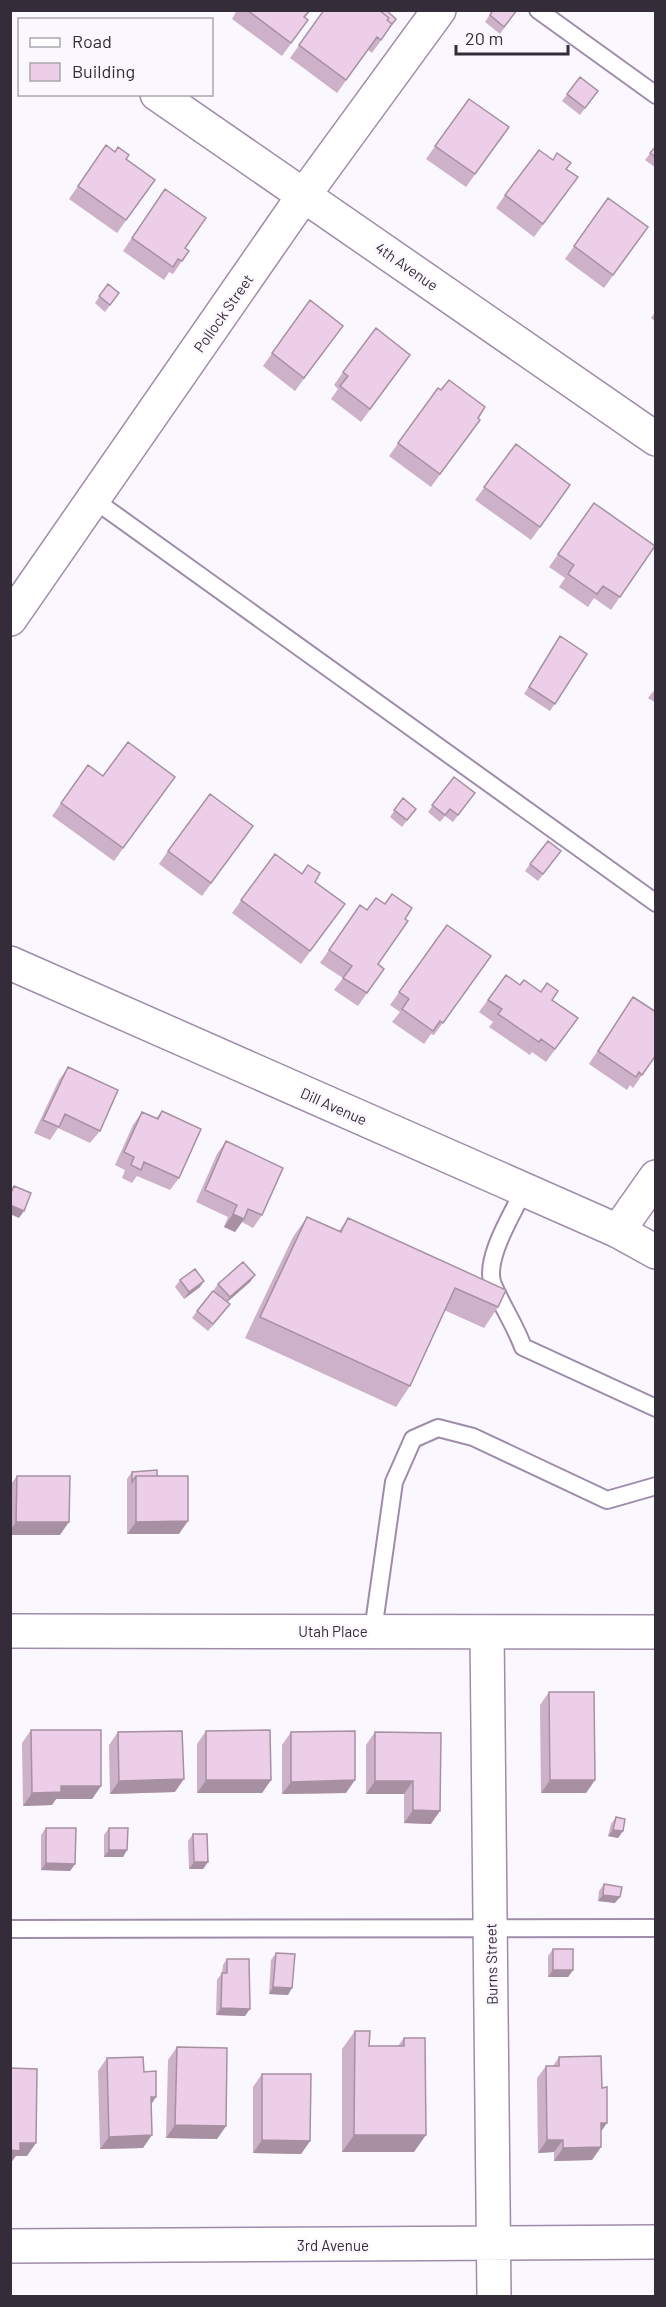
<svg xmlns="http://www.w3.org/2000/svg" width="666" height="2307" viewBox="0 0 666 2307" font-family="Barlow,sans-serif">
	<rect width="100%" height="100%" fill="#fbf7fe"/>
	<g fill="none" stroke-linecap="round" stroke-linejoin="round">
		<g stroke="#9e8cab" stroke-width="20">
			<path id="lane" d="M538,10l118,85
				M93,499l563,404
				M524,1190c-11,23 -41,70 -31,95 9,21 22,40 30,62l133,61
				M373,1631l21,-149 19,-43 25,-11 35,9 134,63 49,-14
				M10,1929l646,-1"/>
		</g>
		<g stroke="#9e8cab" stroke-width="36">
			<path id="street" d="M157,94l499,345
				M10,619l294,-424 135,-185
				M618,1231l38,-54
				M10,1631l646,1
				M487,1632l7,664
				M10,2246l646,-4"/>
		</g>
		<g stroke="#9e8cab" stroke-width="36">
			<path id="secondary" d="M10,963l608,268 38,21"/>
		</g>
		<use href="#lane" stroke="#fff" stroke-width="16"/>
		<use href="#street" stroke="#fff" stroke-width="33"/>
		<use href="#secondary" stroke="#fff" stroke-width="33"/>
	</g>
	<path fill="#ccb1c8" d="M237,10h74l-6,8 3,2 -26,36 -50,-37z
		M324,10l72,9 -24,34 -4,-3 -31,43 -47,-35z
		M493,10h24l-17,24 -15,-12z
		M580,77l18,14 -18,24 -18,-14z
		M469,99l40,28 -43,60 -40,-28z
		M106,145l49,35 -38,53 -48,-34z
		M656,146v22l-11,-8z
		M567,169l11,8 -44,60 -38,-29 9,-13z
		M165,189l20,59 4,3 -16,23 -4,-2 -5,8 -41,-29z
		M608,198l40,29 -44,61 -39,-29z
		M108,284l11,9 -14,19 -10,-9z
		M310,300l33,26 -48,65 -32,-25z
		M656,311v11l-5,-4z
		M401,368l-40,54 -30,-23 7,-10 -4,-4 9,-13z
		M438,388l40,30 -7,14 -40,55 -42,-31z
		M516,444l54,41 -39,55 -56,-40z
		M594,503l61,43 -44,64 -17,-12 -6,9 -29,-20 6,-9 -16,-11z
		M560,636l27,18 -37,57 -26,-17z
		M656,688v15l-8,-5z
		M88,765l15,11 72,1 -61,84 -62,-45z
		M454,777l21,16 -22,29 -8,-6 -5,6 -12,-10z
		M403,798l13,11 -14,18 -12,-10z
		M244,839l-42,57 -43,-32 9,-13z
		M275,854l70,50 -44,60 -69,-51z
		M556,858l-18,23 -13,-10 5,-7z
		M360,905l7,5 38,9 -27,45 6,5 -26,37 -24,-16 9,-12 -23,-15z
		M447,925l44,31 -57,79 -3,-1 -7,10 -32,-22 8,-10 -10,-7z
		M506,975l14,10 21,7 37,26 -32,44 -14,-10 -2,3 -41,-28 4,-5 -14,-10z
		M633,997l23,58 -23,33 -3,-3 -3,5 -38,-26z
		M68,1067l32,64 -10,12 -32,-15 -8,12 -16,-7 25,-53z
		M162,1111l17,67 -9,12 -33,-14 -5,7 -10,-5 3,-8 -10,-5 18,-40 9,-13 14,6z
		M226,1141l36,74 -9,13 -11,-6 -7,10 -11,-5 4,-10 -32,-15 21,-48z
		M307,1217l32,14 9,-13 150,89 -14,21 -40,-18 -34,76 -14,21 -151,-69 48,-101z
		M255,1275l-5,7 -23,20 -2,9 -17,20 -16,-13 5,-7 19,-18 -3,-2 5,-7z
		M180,1280l20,7 -16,12 -9,-12z
		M132,1472l25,4 22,58h-52v-55z
		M17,1476l43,59h-50v-50z
		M549,1692l46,88 -9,13h-45l-1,-88z
		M31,1730l70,56 -9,13h-36l-4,6 -29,1 -1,-63z
		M206,1731l65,49 -9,13h-65v-49z
		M118,1732l57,60 -65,2 -1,-49z
		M291,1732l55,61 -64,1v-49z
		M375,1732l66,1 -10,91 -27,-1v-29h-38v-49z
		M616,1817l7,14 -5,7 -10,-2 3,-12z
		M46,1828l29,36 -5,7 -29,-1v-35z
		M109,1828l18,22 -4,7h-19v-22z
		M193,1834l15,28 -5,7h-14l-1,-28z
		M604,1884l11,19 -17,-2 1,-10z
		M553,1949l20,21 -5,7h-20v-21z
		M276,1953l12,42 -19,-1 2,-34z
		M227,1959l18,57 -29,-1 1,-35 5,-7 1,-8z
		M355,2031l14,15h29l6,-8 10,114h-72v-103z
		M177,2047l49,79 -9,13 -51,-1 2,-78z
		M559,2057l43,31 -1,59 -9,13 -38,1v-9l-16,1 -1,-75 9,-12h7z
		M107,2058l37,14 12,25 -5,8 -8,43 -43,1 -2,-78z
		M262,2074l48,67 -9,13 -48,-1v-66z"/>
	<path fill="#a690a2" d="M10,1205l14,6 -5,7 -9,-4z
		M233,1214l11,5 -9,13 -11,-5z
		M255,1275l-5,7 -25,22 5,-7z
		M204,1281l-4,6 -16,12 5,-7z
		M188,1521l-9,13h-52l9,-12z
		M16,1522h53l-9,13h-50v-5z
		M184,1779l-9,13 -65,2 9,-13z
		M206,1780h65l-9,13h-65z
		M355,1780l-9,13 -64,1 9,-12z
		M550,1780h45l-9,13h-45z
		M375,1781h38l-9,13h-38z
		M61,1786h40l-9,13h-36l-4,6 -29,1 9,-13z
		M413,1810l27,1 -9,13 -27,-1z
		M613,1830l10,1 -5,7 -10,-2z
		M109,1850h18l-4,7h-19z
		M194,1862h14l-5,7h-14z
		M46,1863l29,1 -5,7 -29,-1z
		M603,1895l17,2 -5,6 -17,-2z
		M553,1970h20l-5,7h-20z
		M273,1987l19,1 -4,7 -19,-1z
		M221,2008l29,1 -5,7 -29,-1z
		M151,2097h5l-9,13z
		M601,2123h6l-9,13z
		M175,2125l51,1 -9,13 -51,-1z
		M152,2135l-9,13 -43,1 9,-12z
		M354,2135h72l-12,17h-72z
		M262,2140l48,1 -9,13 -48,-1z
		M547,2140h16l-9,12 -16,1z
		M20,2143h16l-9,13h-11l-6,8v-14z
		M601,2147l-9,13 -38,1 9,-13z"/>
	<path fill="#edcee8" stroke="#a690a2" stroke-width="1.5" d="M247,10h63l-6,7 4,3 -17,23z
		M324,10h55l10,8 -2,2 5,4 -11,16 -4,-3 -31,43 -47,-35z
		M379,10h7l10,9 -7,9 3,-4 -5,-4 2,-2z
		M493,10h24l-13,17 -14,-12z
		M580,77l18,14 -13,17 -18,-14z
		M469,99l40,28 -34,47 -40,-28z
		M106,145l9,7 3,-5 11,8 -3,4 29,21 -29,40 -48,-34z
		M656,146v11l-6,-4z
		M539,150l14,10 4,-7 14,10 -5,6 12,8 -35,47 -38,-29z
		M165,189l41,29 -21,30 4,3 -7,10 -4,-2 -5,8 -41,-29z
		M608,198l40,29 -35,48 -39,-29z
		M108,284l11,9 -9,12 -11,-9z
		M310,300l33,26 -39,52 -32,-25z
		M376,328l34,27 -40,54 -30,-23 8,-10 -5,-4z
		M449,380l36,27 -7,11 2,2 -40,54 -42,-31 40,-55 3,2z
		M516,444l54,41 -30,42 -56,-40z
		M594,503l61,43 -35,51 -17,-11 -6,8 -29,-20 6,-9 -16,-11z
		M560,636l27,18 -32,50 -26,-17z
		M128,742l47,35 -52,71 -62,-45 27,-38 15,11z
		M454,777l21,16 -17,22 -8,-6 -5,6 -13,-10z
		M210,794l43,32 -42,57 -43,-32z
		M403,798l13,11 -9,11 -13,-10z
		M548,841l13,10 -18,23 -13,-10z
		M275,854l27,20 6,-9 12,8 -5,9 30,22 -35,47 -69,-51z
		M392,894l20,14 -7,11 3,2 -30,43 6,5 -17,24 -24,-15 9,-12 -23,-16 31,-45 7,5 9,-12 9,6z
		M447,925l44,31 -48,67 -3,-2 -7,10 -31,-22 7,-10 -10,-7z
		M506,975l14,10 4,-5 17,12 6,-9 11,8 -6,9 26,18 -23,31 -14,-10 -2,3 -41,-28 4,-5 -14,-9z
		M633,997l23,15v43l-14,20 -3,-3 -3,5 -38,-26z
		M68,1067l50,23 -18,41 -35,-17 -6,13 -16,-7z
		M162,1111l39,18 -22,49 -35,-16 -3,8 -10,-5 3,-8 -10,-5 18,-40 16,7z
		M226,1141l57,27 -21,47 -14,-6 -4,10 -11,-5 4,-9 -32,-15z
		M14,1186l17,7 -7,18 -14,-6v-10z
		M307,1217l34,15 7,-14 158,72 -8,17 -43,-19 -45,98 -150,-69z
		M243,1262l12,13 -25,22 -12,-13z
		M195,1269l9,12 -15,11 -9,-12z
		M213,1291l17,13 -17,20 -16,-13z
		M157,1470v6h-21l-4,6v-10z
		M17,1476h53l-1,46h-53z
		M136,1476h52v45l-52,1z
		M549,1692h45l1,88h-45z
		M31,1730h70v56h-40v6l-29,1z
		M270,1730l1,50h-65v-49z
		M182,1731l2,48 -65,2 -1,-49z
		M355,1731v49l-64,2v-50z
		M375,1732l66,1 -1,78 -27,-1v-29h-38z
		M616,1817l9,2 -2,12 -10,-1z
		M46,1828h30l-1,36 -29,-1z
		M109,1828h19l-1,22h-18z
		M193,1834h14l1,28h-14z
		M604,1884l18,3 -2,10 -17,-2z
		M553,1949h20v21h-20z
		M276,1953l19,1 -3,34 -19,-1z
		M227,1959h22l1,50 -29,-1 1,-35h5z
		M355,2031h15l-1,15h35v-8h21l1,97h-72z
		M177,2047l50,1 -1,78 -51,-1z
		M601,2056l1,32 5,-1v36h-6v24l-38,1v-8h-16l-1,-74h13v-9z
		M143,2057l1,15 12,-1v26h-5l1,38 -43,2 -2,-79z
		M10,2068l27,1 -1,74h-16v8l-10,-1z
		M262,2074h49l-1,67 -48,-1z"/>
	<g text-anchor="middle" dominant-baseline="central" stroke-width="5" stroke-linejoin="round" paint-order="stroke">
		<g font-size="15" fill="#342d39" stroke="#fbf7fe">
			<text transform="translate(407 266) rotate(35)">4th Avenue</text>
			<text transform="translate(223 313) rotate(-55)">Pollock Street</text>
			<text transform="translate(334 1106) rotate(24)">Dill Avenue</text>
			<text x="333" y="1631">Utah Place</text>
			<text transform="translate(491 1964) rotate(-91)">Burns Street</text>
			<text x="333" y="2245">3rd Avenue</text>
		</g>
	</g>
	<rect width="666" height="2307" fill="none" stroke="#342d39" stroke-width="24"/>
	<rect x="18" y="18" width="195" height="78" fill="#fbf7fe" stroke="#aba6af" stroke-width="1.5"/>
	<rect x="30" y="38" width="30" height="9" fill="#ffffff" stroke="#aba6af" stroke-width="1.5"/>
	<text x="72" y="48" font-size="18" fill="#342d39">Road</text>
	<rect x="30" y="63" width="30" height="18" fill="#edcee8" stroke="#aba6af" stroke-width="1.5"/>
	<text x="72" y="78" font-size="18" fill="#342d39">Building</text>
	<path d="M456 45v9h112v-9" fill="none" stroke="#342d39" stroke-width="3"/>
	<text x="465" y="45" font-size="18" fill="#342d39" stroke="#fbf7fe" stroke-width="4.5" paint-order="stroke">20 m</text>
</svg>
